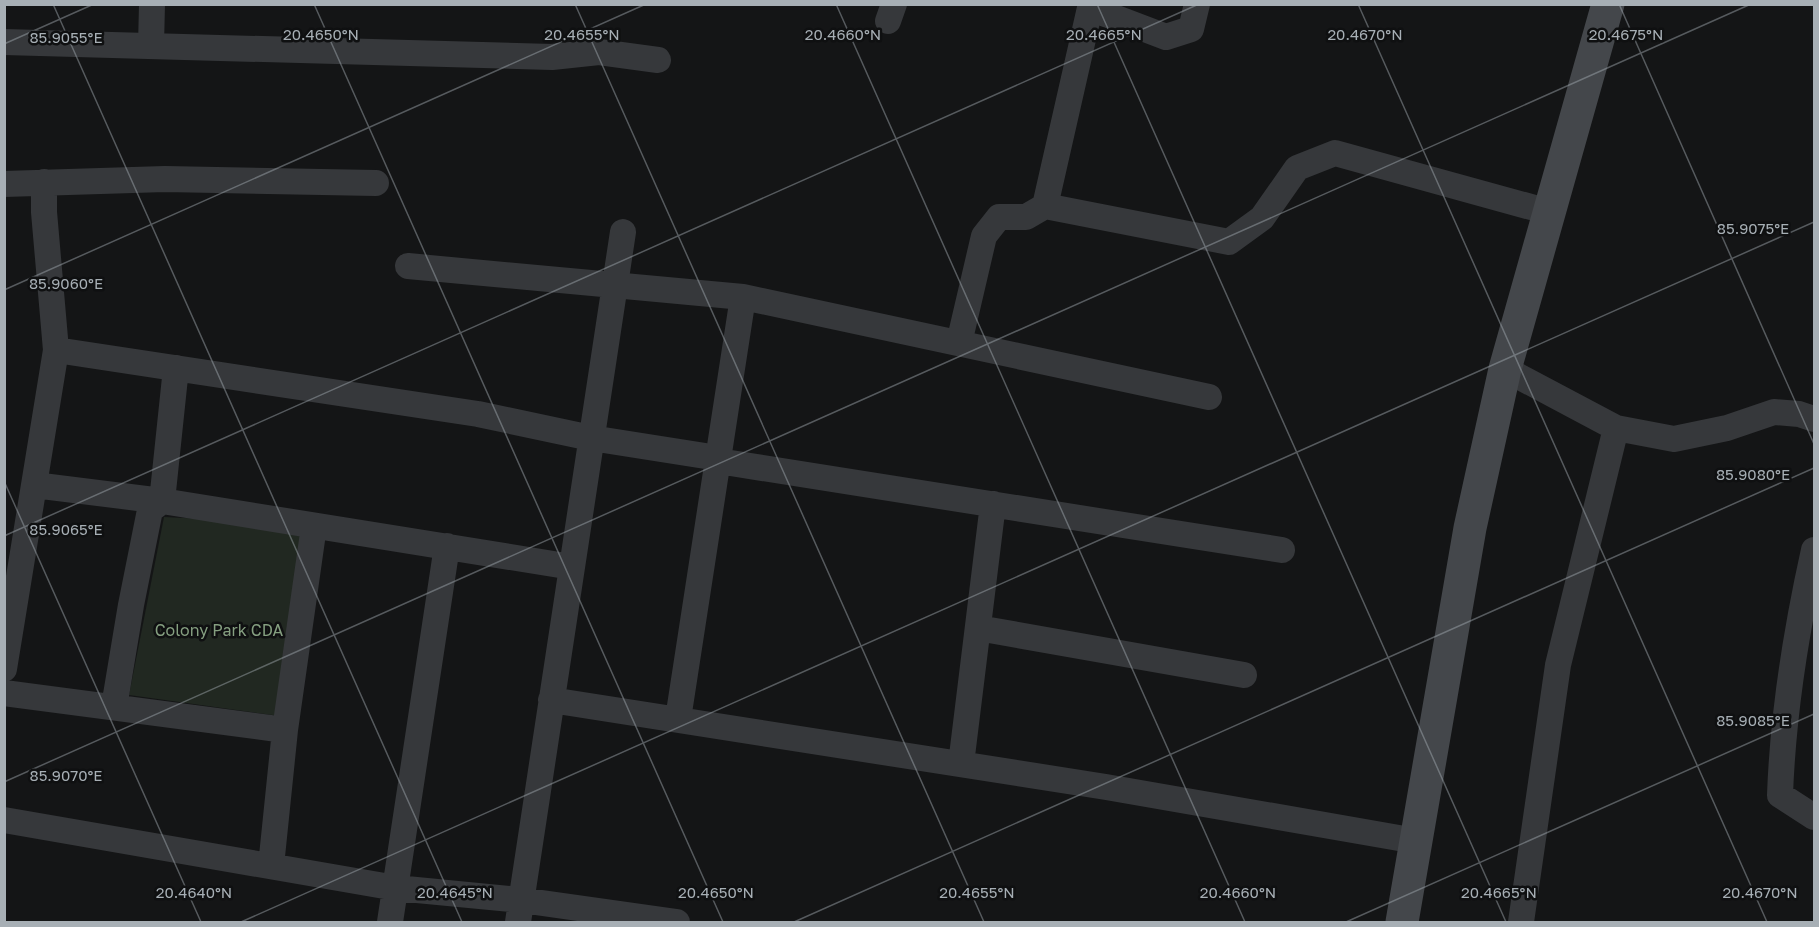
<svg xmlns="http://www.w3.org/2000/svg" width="1819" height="927" viewBox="0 0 1819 927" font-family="'Golos Text',sans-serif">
	<rect width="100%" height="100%" fill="#141516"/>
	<path fill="#212821" d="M164,517l140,7 -17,193 -158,-22z"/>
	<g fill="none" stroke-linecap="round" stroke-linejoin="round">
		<path stroke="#36383b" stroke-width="26" d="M888,21l6,-17
			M4,42l548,15 47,-5 59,8
			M151,46l1,-42
			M44,182v30l12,138
			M4,184l161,-5 211,4
			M1045,206l184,36 33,-24 35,-50 38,-15 214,59
			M408,266l335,31 466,100
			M959,343l25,-107 15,-19h27l19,-11 45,-198 76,29 25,-8 6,-25
			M176,368l-14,133 410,66
			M1505,369l111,59 -58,237 -37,257
			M1616,428l58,11 53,-11 47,-16 25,2 15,5
			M34,485l128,16
			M1814,550c-18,81 -31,162 -34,245l34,22
			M978,628l266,47
			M4,669l52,-319 422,64 113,24 127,20v3l564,89
			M4,693l281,37 29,-204
			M551,700l555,87 310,54
			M114,707l17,-102 19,-95 12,-9
			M678,719l65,-422
			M961,764l32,-260
			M4,820l392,68 125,12 156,22
			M271,866l14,-136
			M390,922l57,-376
			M518,922l105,-690"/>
		<path stroke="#44474b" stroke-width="33" d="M1402,922l68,-394 35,-159 103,-365"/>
	</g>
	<path fill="none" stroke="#a7afb5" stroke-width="1.5" stroke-opacity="0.45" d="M53,4l409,918M314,4l409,918M575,4l409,918M836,4l409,918M1097,4l409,918M1358,4l409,918M1619,4l195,440M4,44l90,-40M4,290l642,-286M4,481l197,441M4,536l1195,-532M4,782l1747,-778M241,922l1573,-700M794,922l1020,-454M1346,922l468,-208"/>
	<g text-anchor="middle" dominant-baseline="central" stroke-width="5" stroke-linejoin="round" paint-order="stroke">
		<g font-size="16" fill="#859f80" stroke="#0f1011">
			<text x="219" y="630">Colony Park CDA</text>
		</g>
	</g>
	<g font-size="15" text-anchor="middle" fill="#a7afb5" stroke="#0f1011" stroke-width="5" stroke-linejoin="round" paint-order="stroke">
		<text x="321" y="40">20.4650°N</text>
		<text x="582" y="40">20.4655°N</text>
		<text x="843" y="40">20.4660°N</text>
		<text x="1104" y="40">20.4665°N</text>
		<text x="1365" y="40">20.4670°N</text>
		<text x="1626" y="40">20.4675°N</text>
		<text x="66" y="43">85.9055°E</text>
		<text x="1753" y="234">85.9075°E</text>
		<text x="66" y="289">85.9060°E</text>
		<text x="1753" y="480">85.9080°E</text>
		<text x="66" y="535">85.9065°E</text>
		<text x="1753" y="726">85.9085°E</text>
		<text x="66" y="781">85.9070°E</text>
		<text x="194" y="898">20.4640°N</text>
		<text x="455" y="898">20.4645°N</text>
		<text x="716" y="898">20.4650°N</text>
		<text x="977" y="898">20.4655°N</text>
		<text x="1238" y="898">20.4660°N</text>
		<text x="1499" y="898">20.4665°N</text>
		<text x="1760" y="898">20.4670°N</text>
	</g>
	<rect width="1819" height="927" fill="none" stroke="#a7afb5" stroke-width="12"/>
</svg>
